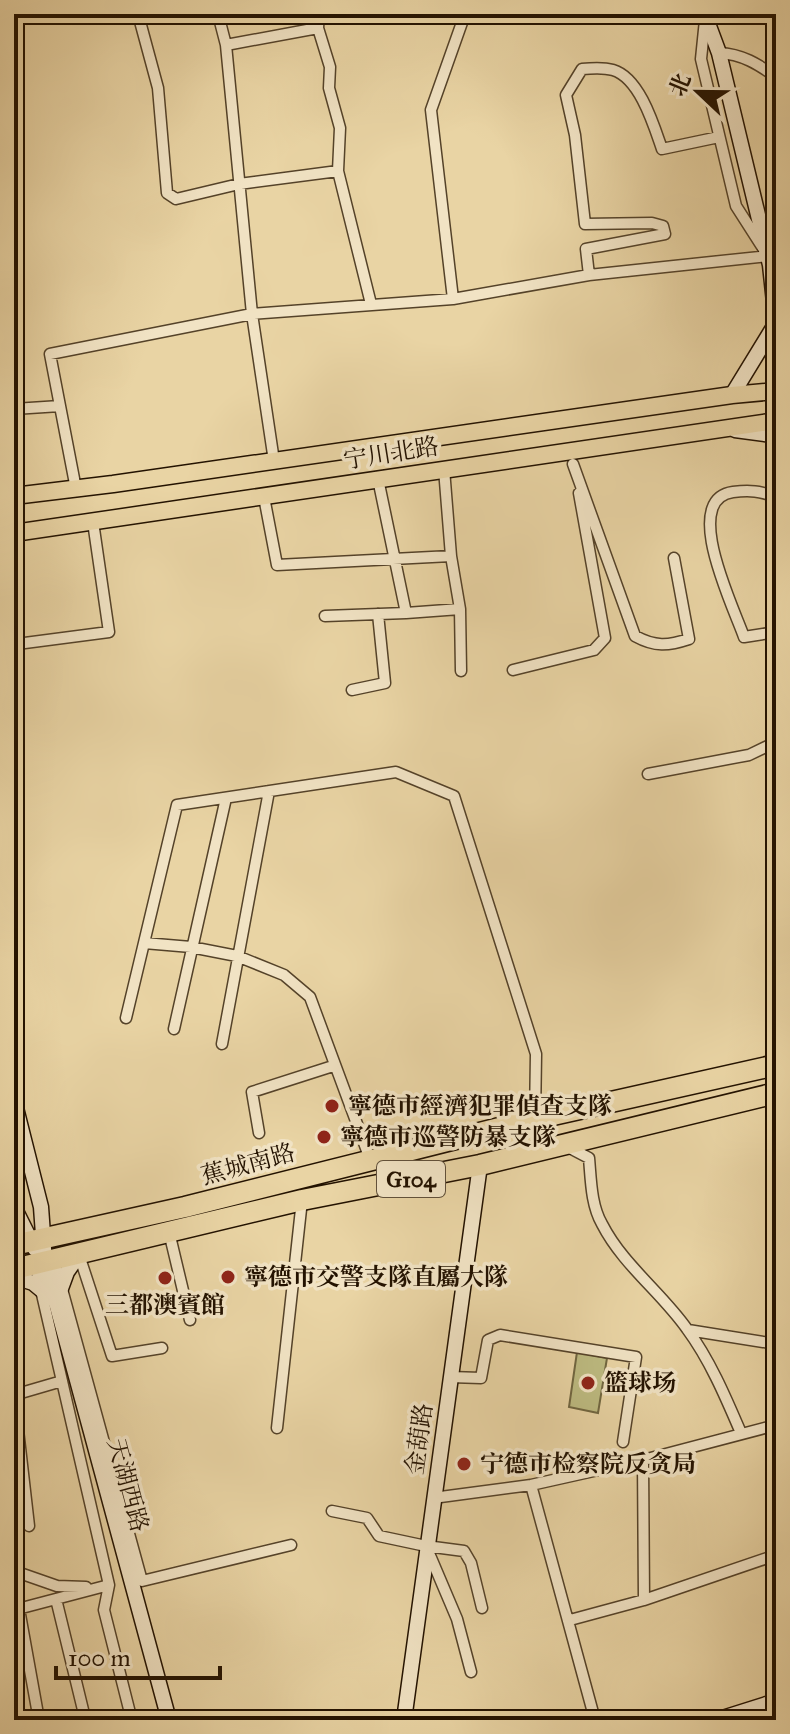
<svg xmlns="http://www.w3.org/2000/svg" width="790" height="1734" viewBox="0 0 790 1734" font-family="'IM FELL Great Primer','Noto Serif SC',serif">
	<rect width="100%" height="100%" fill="#e9d4a4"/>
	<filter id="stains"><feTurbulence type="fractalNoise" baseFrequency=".0025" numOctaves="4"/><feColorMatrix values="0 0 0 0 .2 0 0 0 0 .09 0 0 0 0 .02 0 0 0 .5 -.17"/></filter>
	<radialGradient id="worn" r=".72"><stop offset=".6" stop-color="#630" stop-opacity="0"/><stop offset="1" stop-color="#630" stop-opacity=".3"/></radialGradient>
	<path fill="#bdbb81" stroke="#706640" stroke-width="2" d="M577,1352l30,6 -9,55 -29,-6z"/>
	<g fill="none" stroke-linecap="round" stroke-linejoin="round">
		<g stroke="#544229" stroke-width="13">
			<path id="street" d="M138,14l20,74 9,105 9,6 63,-15 99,-13
				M218,14l8,31 26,269 22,147
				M319,14l-1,14 12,39 -1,21 11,40 -2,43 33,133
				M692,14l14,4 25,-4
				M226,45l92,-17
				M719,53c23,1 39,11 57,24
				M589,275l-3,-26 79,-15 -2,-8 -11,-3 -67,1 -10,-89 -9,-40 16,-26c10,-1 21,-2 31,1 27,8 41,56 49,79l57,-12
				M453,299l-22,-189 34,-96
				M14,409l46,-3
				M573,464l62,172c20,11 33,10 54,3l-15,-81
				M378,479l28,134 54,-4 -9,-53
				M76,489l-26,-135 202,-40 201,-15 136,-24 179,-19 -32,-50 -35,-147 4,-39
				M264,497l13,68 174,-9 -7,-87
				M776,497c-16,-6 -26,-7 -43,-5 -53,7 1,116 11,145l32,-5
				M460,609l1,62
				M325,616l81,-3
				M14,628l3,16 92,-12 -16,-110
				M513,670l81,-20 11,-12 -26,-145
				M352,690l33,-7 -7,-69
				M648,774l101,-19 27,-13
				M144,943l47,4 46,9 47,19 26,22 60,162
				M126,1018l51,-213 219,-33 58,24 82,258 -1,65
				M174,1029l52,-231
				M222,1044l47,-253
				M259,1133l-7,-41 81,-26
				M566,1146l23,12c2,22 2,47 13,66 21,41 59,68 85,105 23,31 39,69 54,104
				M169,1232l21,88
				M79,1255l33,101 50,-8
				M54,1260l88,321 149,-36
				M688,1330l88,14
				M450,1377l31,1 7,-38 12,-5 136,22 -13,85
				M277,1428l25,-228
				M531,1485l64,235
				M433,1498l98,-13 112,-25 133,-35
				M332,1511l35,7 12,18 47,10
				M29,1526l-15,-131 48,-14
				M14,1571l43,15 29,1
				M109,1585l-5,25 27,107
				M644,1600l132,-45
				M19,1609l20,111
				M14,1610l95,-25 -74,-321
				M570,1620l74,-20 -1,-140
				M471,1672l-14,-53 -31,-73 38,5 7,12 11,45
				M48,1720l36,-6 -28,-115"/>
		</g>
		<g stroke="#231200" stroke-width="17">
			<path id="secondary" d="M707,14l-1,4 13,35 51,212 6,56
				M732,395l44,-72
				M735,430l36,5 5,4
				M14,1100l27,107 4,55 124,458
				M14,1207l21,42
				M14,1277l19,6 23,19
				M56,1302l11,-30 12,-17
				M404,1720l76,-555
				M716,1720l60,-19"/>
		</g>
		<g stroke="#231200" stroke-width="19">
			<path id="primary" d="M14,496l99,-12 619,-89 44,-4
				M14,533l762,-112"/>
		</g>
		<g stroke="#231200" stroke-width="23">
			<path id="highway" d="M14,1245l171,-38 350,-88 241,-54
				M14,1269l288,-69 178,-35 296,-72"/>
		</g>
		<use href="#street" stroke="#f1e3c4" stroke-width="10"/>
		<use href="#secondary" stroke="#f1e3c4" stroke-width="14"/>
		<use href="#primary" stroke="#e9d4a4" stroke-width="16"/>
		<use href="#highway" stroke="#e9d4a4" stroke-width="20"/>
	</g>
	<g fill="#8f2418" stroke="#f1e3c4" stroke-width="3">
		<circle cx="332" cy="1106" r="8"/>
		<circle cx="324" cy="1137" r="8"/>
		<circle cx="228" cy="1277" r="8"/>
		<circle cx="165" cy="1278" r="8"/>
		<circle cx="588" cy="1383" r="8"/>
		<circle cx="464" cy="1464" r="8"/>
	</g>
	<g text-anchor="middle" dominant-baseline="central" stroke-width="7" stroke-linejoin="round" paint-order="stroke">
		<rect fill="#f1e3c4" stroke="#61513b" stroke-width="2" x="377" y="1161" width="68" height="36" rx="6"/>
		<g font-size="22" font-weight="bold" fill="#231200">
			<text x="411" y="1179">G104</text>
		</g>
		<g font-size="24" fill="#231200" stroke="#f1e3c4">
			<text transform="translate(391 453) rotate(-9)">宁川北路</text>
			<text transform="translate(248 1164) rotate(-15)">蕉城南路</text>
			<text transform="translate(419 1439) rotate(-82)">金葫路</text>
			<text transform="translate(128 1485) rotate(75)">天湖西路</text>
		</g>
		<g font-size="24" font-weight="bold" fill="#231200" stroke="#f1e3c4" text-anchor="start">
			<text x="348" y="1106">寧德市經濟犯罪偵查支隊</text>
			<text x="340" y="1137">寧德市巡警防暴支隊</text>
			<text x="244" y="1277">寧德市交警支隊直屬大隊</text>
			<text x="165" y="1305" text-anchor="middle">三都澳賓館</text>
			<text x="604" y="1383">篮球场</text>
			<text x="480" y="1464">宁德市检察院反贪局</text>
		</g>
	</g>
	<rect width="790" height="1734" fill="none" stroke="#e9d4a4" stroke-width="48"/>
	<rect x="16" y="16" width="758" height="1702" fill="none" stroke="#231200" stroke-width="4"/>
	<rect x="24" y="24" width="742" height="1686" fill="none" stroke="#231200" stroke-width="2"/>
	<g transform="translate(698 92) rotate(292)" stroke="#f1e3c4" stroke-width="6" paint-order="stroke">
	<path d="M0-6L14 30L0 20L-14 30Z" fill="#231200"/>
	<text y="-12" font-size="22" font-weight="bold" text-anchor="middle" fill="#231200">北</text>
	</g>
	<path d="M56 1666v12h164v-12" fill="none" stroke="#231200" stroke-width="4"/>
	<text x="68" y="1666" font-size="24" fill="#231200" stroke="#f1e3c4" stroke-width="6" paint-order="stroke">100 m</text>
	<rect width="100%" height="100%" filter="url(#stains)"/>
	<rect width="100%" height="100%" fill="url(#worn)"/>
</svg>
